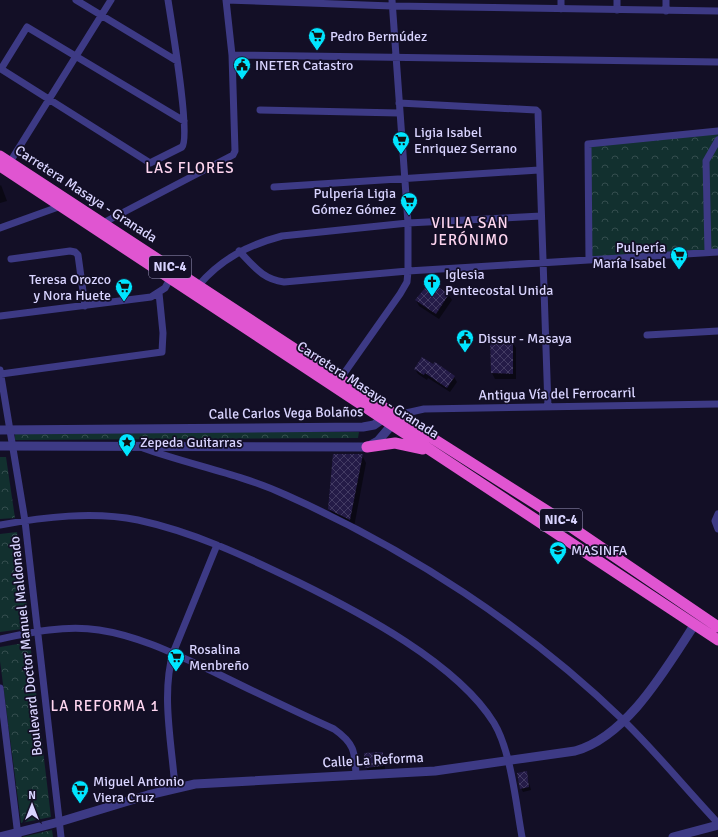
<svg xmlns="http://www.w3.org/2000/svg" width="718" height="837" viewBox="0 0 718 837" font-family="Signika,sans-serif">
	<defs>
		<pattern id="park-crowns" width="20" height="18" patternUnits="userSpaceOnUse"><rect width="20" height="18" fill="#12302f"/><path d="M2 6a3 3 0 1 1 6 0M12 15a3 3 0 1 1 6 0" fill="none" stroke="#344d4e"/></pattern>
		<pattern id="building-cross-hatch" width="8" height="8" patternUnits="userSpaceOnUse"><rect width="8" height="8" fill="#241b47"/><path d="M0 0l8 8M0 8l8-8" fill="none" stroke="#433b63"/></pattern>
	</defs>
	<rect width="100%" height="100%" fill="#130f26"/>
	<path fill="url(#park-crowns)" d="M718,131v121l-129,8 -1,-116z
		M15,432h344l-1,6 -343,2z
		M0,457h6l9,61 -15,1z
		M17,532l13,96 -30,4v-98z
		M30,642l21,175 -30,6 -21,-162v-14z
		M52,830l1,7h-31z"/>
	<path fill="#0007" d="M1,185l6,16 -7,2v-17z
		M448,294l4,6 -13,19 -20,-13 -3,-6z
		M509,337l7,11v31h-21l-3,-6z
		M415,369l39,8 3,5 -7,10 -22,-14 -1,2 -9,-6z
		M362,455l4,8 -12,64 -20,-10 -5,-8z
		M382,753l2,4 1,13 -17,1 -2,-4z
		M526,772l5,18 -8,2 -2,-4z"/>
	<path fill="url(#building-cross-hatch)" d="M430,282l19,12 -13,20 -21,-14z
		M490,336h20v5h3v33l-22,-1z
		M422,357l11,7 2,-2 20,14 -8,12 -22,-15 -1,2 -10,-6z
		M333,454h30l-13,66 -22,-11z
		M383,752v14l-18,2 -1,-15z
		M527,771l2,16 -9,2 -3,-16z"/>
	<g fill="none" stroke-linecap="round" stroke-linejoin="round">
		<path stroke="#3d3a85" stroke-width="7" d="M76,0l101,61
			M168,0c3,20 23,137 14,147l-32,16 -149,-94 26,-42 157,94
			M226,0l166,6 326,5
			M617,0v10
			M561,9v-9
			M666,11v-11
			M232,55l486,7
			M399,103l137,7 2,2 10,295
			M260,110l139,3
			M10,162l101,-162
			M274,187l265,-17
			M103,223l130,-68 2,-4 -3,-96 -6,-55
			M0,228l61,-22
			M239,251c15,15 23,28 45,31l124,-11 310,-19
			M708,253l-2,-92 12,-21
			M11,259l59,-8 5,1 3,3 7,51
			M589,260l-1,-116 130,-13
			M198,286c23,-27 50,-41 84,-50l126,-13 133,-7
			M0,316l151,-19 14,-9 5,-9
			M647,335l71,-4
			M0,370l25,151 36,316
			M1,374l161,-22 1,-19 -4,-40
			M338,382l62,-88 7,-12 1,-11v-48l-16,-223
			M397,415l27,-6 294,-5
			M143,448c47,17 98,26 143,47 123,55 240,131 337,225 33,32 63,69 95,103
			M718,514l-3,7 3,8
			M0,525c44,-8 93,-14 138,-5 56,12 109,37 160,62 61,30 159,81 196,141 17,28 22,81 28,114
			M0,639c32,-7 66,-14 99,-9 41,6 80,26 117,43 39,19 78,38 118,56 20,14 21,22 22,46
			M0,688l18,148
			M175,788c-3,-43 -14,-93 -2,-135l44,-108"/>
		<path stroke="#3d3a85" stroke-width="9" d="M0,430l363,-3 11,-2 13,-9
			M0,446l367,1 11,-6 17,-20
			M0,837l59,-15 89,-27 47,-11 240,-13 140,-20c53,-15 91,-83 120,-127
			M673,837l45,-12"/>
		<path stroke="#e055d1" stroke-width="11" d="M0,156l388,254 167,106 163,111
			M0,166l718,474
			M367,447l28,-4 28,6"/>
	</g>
	<defs>
		<g id="supermarket-pin" transform="scale(0.9)"><path d="M0 17L-7.5 6A9.5 9.5 0 1 1 7.5 6Z" fill="#00e5ff" stroke="#130f26"/><path d="M-6-5.5h2.5l.6 2H6L4.5 2H-2.5L-4.4-4H-6ZM-1.5 3.2a1.3 1.3 0 1 0 .1 0ZM3 3.2a1.3 1.3 0 1 0 .1 0Z" fill="#111"/></g>
		<g id="civic-pin" transform="scale(0.9)"><path d="M0 17L-7.5 6A9.5 9.5 0 1 1 7.5 6Z" fill="#00e5ff" stroke="#130f26"/><path d="M-.6-6.5H3V-4.5H.6V-3L4-1V1h2V6H-6V1h2V-1L-.6-3ZM-1.2 2.5V6h2.4V2.5Z" fill="#111"/></g>
		<g id="church-pin" transform="scale(0.9)"><path d="M0 17L-7.5 6A9.5 9.5 0 1 1 7.5 6Z" fill="#00e5ff" stroke="#130f26"/><path d="M-1.2-6h2.4v3.5h3.3v2.4h-3.3V6h-2.4V-.1h-3.3v-2.4h3.3Z" fill="#111"/></g>
		<g id="sight-pin" transform="scale(0.9)"><path d="M0 17L-7.5 6A9.5 9.5 0 1 1 7.5 6Z" fill="#00e5ff" stroke="#130f26"/><path d="M0-6L1.8-2.2L6-1.7L2.9 1.2L3.7 5.4L0 3.3L-3.7 5.4L-2.9 1.2L-6-1.7L-1.8-2.2Z" fill="#111"/></g>
		<g id="school-pin" transform="scale(0.9)"><path d="M0 17L-7.5 6A9.5 9.5 0 1 1 7.5 6Z" fill="#00e5ff" stroke="#130f26"/><path d="M0-5L7-2L0 1L-7-2ZM-4 1L0 2.5L4 1V4Q0 6-4 4Z" fill="#111"/></g>
	</defs>
	<g fill-rule="evenodd">
		<use href="#supermarket-pin" x="317" y="36"/>
		<use href="#civic-pin" x="242" y="65"/>
		<use href="#supermarket-pin" x="401" y="140"/>
		<use href="#supermarket-pin" x="409" y="201"/>
		<use href="#supermarket-pin" x="679" y="255"/>
		<use href="#church-pin" x="432" y="282"/>
		<use href="#supermarket-pin" x="124" y="287"/>
		<use href="#civic-pin" x="465" y="338"/>
		<use href="#sight-pin" x="127" y="442"/>
		<use href="#school-pin" x="558" y="550"/>
		<use href="#supermarket-pin" x="176" y="657"/>
		<use href="#supermarket-pin" x="80" y="789"/>
	</g>
	<g text-anchor="middle" dominant-baseline="central" stroke-width="3.5" stroke-linejoin="round" paint-order="stroke">
		<g fill="#130f26" stroke="#9e99be" stroke-width="1">
			<rect x="149" y="256" width="42" height="22" rx="3"/>
			<rect x="540" y="509" width="42" height="22" rx="3"/>
		</g>
		<g font-size="13" font-weight="bold" fill="#d9d4ff">
			<text x="170" y="267">NIC-4</text>
			<text x="561" y="520">NIC-4</text>
		</g>
		<g font-size="14" fill="#d9d4ff" stroke="#130f26" text-anchor="start">
			<text x="330" y="36">Pedro Bermúdez</text>
			<text x="255" y="65">INETER Catastro</text>
			<text x="414" y="132">Ligia Isabel<tspan x="414" dy="16">Enriquez Serrano</tspan></text>
			<text x="396" y="193" text-anchor="end">Pulpería Ligia<tspan x="396" dy="16">Gómez Gómez</tspan></text>
			<text x="666" y="247" text-anchor="end">Pulpería<tspan x="666" dy="16">María Isabel</tspan></text>
			<text x="445" y="274">Iglesia<tspan x="445" dy="16">Pentecostal Unida</tspan></text>
			<text x="111" y="279" text-anchor="end">Teresa Orozco<tspan x="111" dy="16">y Nora Huete</tspan></text>
			<text x="478" y="338">Dissur - Masaya</text>
			<text x="140" y="442">Zepeda Guitarras</text>
			<text x="571" y="550">MASINFA</text>
			<text x="189" y="649">Rosalina<tspan x="189" dy="16">Menbreño</tspan></text>
			<text x="93" y="781">Miguel Antonio<tspan x="93" dy="16">Viera Cruz</tspan></text>
		</g>
		<g font-size="14" fill="#d9d4ff" stroke="#130f26">
			<text transform="translate(86 194) rotate(33)">Carretera Masaya - Granada</text>
			<text transform="translate(368 390) rotate(33)">Carretera Masaya - Granada</text>
			<text transform="translate(557 394) rotate(-1)">Antigua Vía del Ferrocarril</text>
			<text transform="translate(286 413) rotate(-1)">Calle Carlos Vega Bolaños</text>
			<text transform="translate(26 646) rotate(-96)">Boulevard Doctor Manuel Maldonado</text>
			<text transform="translate(373 760) rotate(-3)">Calle La Reforma</text>
		</g>
		<g font-size="15" letter-spacing="1" fill="#ffd6f0" stroke="#130f26">
			<text x="190" y="168">LAS FLORES</text>
			<text x="470" y="223">VILLA SAN<tspan x="470" dy="17">JERÓNIMO</tspan></text>
			<text x="105" y="706">LA REFORMA 1</text>
		</g>
	</g>
	<g transform="translate(32 805)" stroke="#130f26" stroke-width="3" paint-order="stroke">
	<path d="M0-3L7 15L0 10L-7 15Z" fill="#d9d4ff"/>
	<text y="-6" font-size="11" font-weight="bold" text-anchor="middle" fill="#d9d4ff">N</text>
	</g>
</svg>
